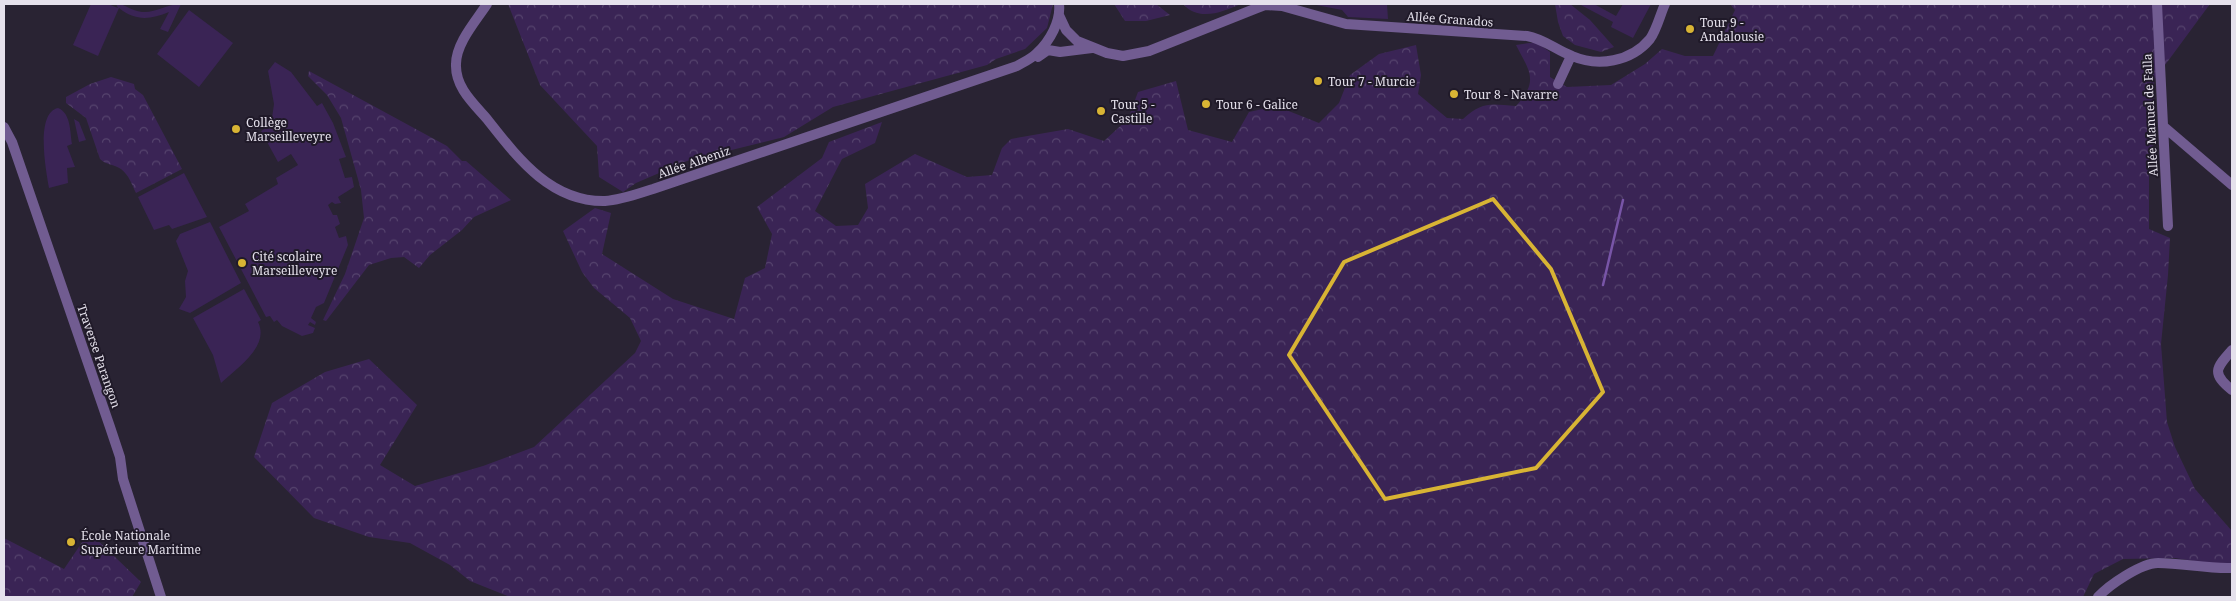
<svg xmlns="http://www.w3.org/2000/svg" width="2236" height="601" viewBox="0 0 2236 601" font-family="'Noto Serif',serif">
	<defs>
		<pattern id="forest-crowns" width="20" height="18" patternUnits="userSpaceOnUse" patternTransform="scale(1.25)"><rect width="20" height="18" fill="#3a2455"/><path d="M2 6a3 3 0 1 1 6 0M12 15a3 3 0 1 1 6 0" fill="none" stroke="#56446e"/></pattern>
	</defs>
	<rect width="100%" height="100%" fill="#292333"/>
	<path fill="#3a2455" d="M91,4h17l10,4 -2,-4c10,0 15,7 26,8 14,1 25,-8 39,-8l-13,28 -8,-3 9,-17c-19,8 -34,9 -50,-4l-21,48 -25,-11z
		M1311,4h76l1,15 -40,-2 -6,-7z
		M1579,4h15l22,12 7,-12h28l-18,34 -22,-11 2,-5z
		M189,10l44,33 -34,44 -42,-33z
		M275,62l16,10 26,34 5,-3 11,20 13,34 -7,2 6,19 7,-1 2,10 -16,10 3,6 -6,1 -3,-2 -4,3 5,10h4l3,9 -5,3 4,11 7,-2 2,9 -24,58 -8,4 -5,11 5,4 -1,3 -5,-3 -2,3 7,3 -2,5 -11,3 -20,-10 -5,-6 -3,2 -4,-6 -4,1 -47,-90 30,-16 -4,-7 33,-20 -2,-6 22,-13 -7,-11 -13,8 -17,-31 10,-6 3,-21 -6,-33z
		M58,108c13,5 12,24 14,36l-5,2 8,21 -8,1 1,15 -19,5c-3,-17 -14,-75 9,-80z
		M74,119l5,3 7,18 -7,2z
		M184,173l23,44 -35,12 -3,-4 -15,5 -16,-33z
		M210,222l31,61 -51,30 -11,-4 7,-12 -1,-16 3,-10 -12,-30 4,-7z
		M244,289l17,31 -3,2c12,24 -20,45 -37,61l-8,-28 -20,-37z"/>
	<path fill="url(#forest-crowns)" d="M508,4h545l-6,24 -22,21 -29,10 -9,6 -154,42 -49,30 -97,24 -51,22 -13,9 -24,-15 -2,-31 -57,-61z
		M1114,4h42l14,11 -24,6h-21z
		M1183,4h58c-19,8 -42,18 -58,0z
		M1555,4h15l20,16 24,27 -13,5 -26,-7 -12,-9 -5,-14z
		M1730,4h480l-56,76v57l-5,38v54l21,9 -2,37 -7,69 6,78 8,25 20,42 37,42v33h-19l-38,-6 -52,1 -29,15 -11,23h-1573l-40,-16 -20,-16 -40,-22 -41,-6 -55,-19 -60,-61 18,-54 53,-31 44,-13 48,46 -37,60 35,21 68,-20 51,-19 101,-94 6,-12 -11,-23 -36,-30 -12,-16 -19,-41 32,-23 16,5 -9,41 71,45 61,20 11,-41 20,-10 7,-34 -15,-27 65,-49 7,-16 53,-20 -7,21 -33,16 -27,52 21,15 22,-1 10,-17 -3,-24 50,-30 52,23 25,-2 10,-27 9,-9 57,-10 36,12 24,-22 10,-27 38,-11 12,49 44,12 17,-30 27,-6 43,17 20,-20 11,-28 29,-21 37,-9 5,30 -3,19 29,24 16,1c20,-18 27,-15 53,-13 23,-25 14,-34 0,-61l20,-3 14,10v25l17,10 44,-2 34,-21 17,-15 23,7h28l22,-46z
		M309,71l138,75 15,15h4l45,39 -37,17 -12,13 -32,25 -11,13 -15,-11 -13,1 -22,7 -43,56 -3,-1 22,-46 19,-56 -3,-28 -20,-72 -14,-23 -19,-19z
		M111,77l23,7 1,5 8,6 39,74 -46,24c-4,-8 -7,-18 -15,-24 -7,-5 -15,-4 -21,-10l-14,-41 -20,-15v-6l24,-13z
		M89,532l52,50 -9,15h-128v-59l60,31z"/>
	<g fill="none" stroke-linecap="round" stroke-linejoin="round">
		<path stroke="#7855a7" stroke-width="2.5" d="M1603,285l20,-85"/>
		<path stroke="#715c91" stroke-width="10" d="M487,4c-11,17 -31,39 -31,60 -1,23 17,39 31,55 30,38 63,83 118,82 16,-1 32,-7 48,-12l364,-123c7,-4 14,-7 20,-13 13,-12 24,-32 22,-49
			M2157,4l11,222
			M1059,15l7,15 11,11 30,12 16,3 26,-5 108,-43 8,-3 17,1 64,18 181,12c17,3 29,14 45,20 26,11 59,6 78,-17 7,-10 10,-24 15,-35
			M1038,57l10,-7 12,2 32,-4
			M1558,84l13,-28
			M2163,126l69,59
			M4,127l8,15 98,285 10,30 3,22 38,118
			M2232,350c-16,18 -21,23 0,40
			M2098,597c11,-12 43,-34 60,-34 25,0 49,6 74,5"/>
	</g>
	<path fill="none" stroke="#d8b434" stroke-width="4" stroke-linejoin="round" d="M1493,199l58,70 52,123 -67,76 -151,31 -96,-144 55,-93z"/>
	<g fill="#d8b434" stroke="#201a29" stroke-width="2">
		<circle cx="1690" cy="29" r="5"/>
		<circle cx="1318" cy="81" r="5"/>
		<circle cx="1454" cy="94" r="5"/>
		<circle cx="1206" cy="104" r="5"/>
		<circle cx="1101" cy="111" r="5"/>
		<circle cx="236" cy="129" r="5"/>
		<circle cx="242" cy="263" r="5"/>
		<circle cx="71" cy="542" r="5"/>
	</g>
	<g text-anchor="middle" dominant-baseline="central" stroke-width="4" stroke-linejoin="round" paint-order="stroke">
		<g font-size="12" fill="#e5e1ec" stroke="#201a29">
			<text transform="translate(1450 19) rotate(4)">Allée Granados</text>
			<text transform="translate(2150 115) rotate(-93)">Allée Manuel de Falla</text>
			<text transform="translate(694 162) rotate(-19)">Allée Albeniz</text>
			<text transform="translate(99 356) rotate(71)">Traverse Parangon</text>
		</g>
		<g font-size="12" fill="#e5e1ec" stroke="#201a29" text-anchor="start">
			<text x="1700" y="22">Tour 9 -<tspan x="1700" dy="14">Andalousie</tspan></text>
			<text x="1328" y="81">Tour 7 - Murcie</text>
			<text x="1464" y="94">Tour 8 - Navarre</text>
			<text x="1111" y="104">Tour 5 -<tspan x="1111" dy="14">Castille</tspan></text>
			<text x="1216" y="104">Tour 6 - Galice</text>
			<text x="246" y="122">Collège<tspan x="246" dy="14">Marseilleveyre</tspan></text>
			<text x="252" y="256">Cité scolaire<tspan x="252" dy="14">Marseilleveyre</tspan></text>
			<text x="81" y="535">École Nationale<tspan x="81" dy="14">Supérieure Maritime</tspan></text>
		</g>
	</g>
	<rect width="2236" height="601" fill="none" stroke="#e5e1ec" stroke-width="10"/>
</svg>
